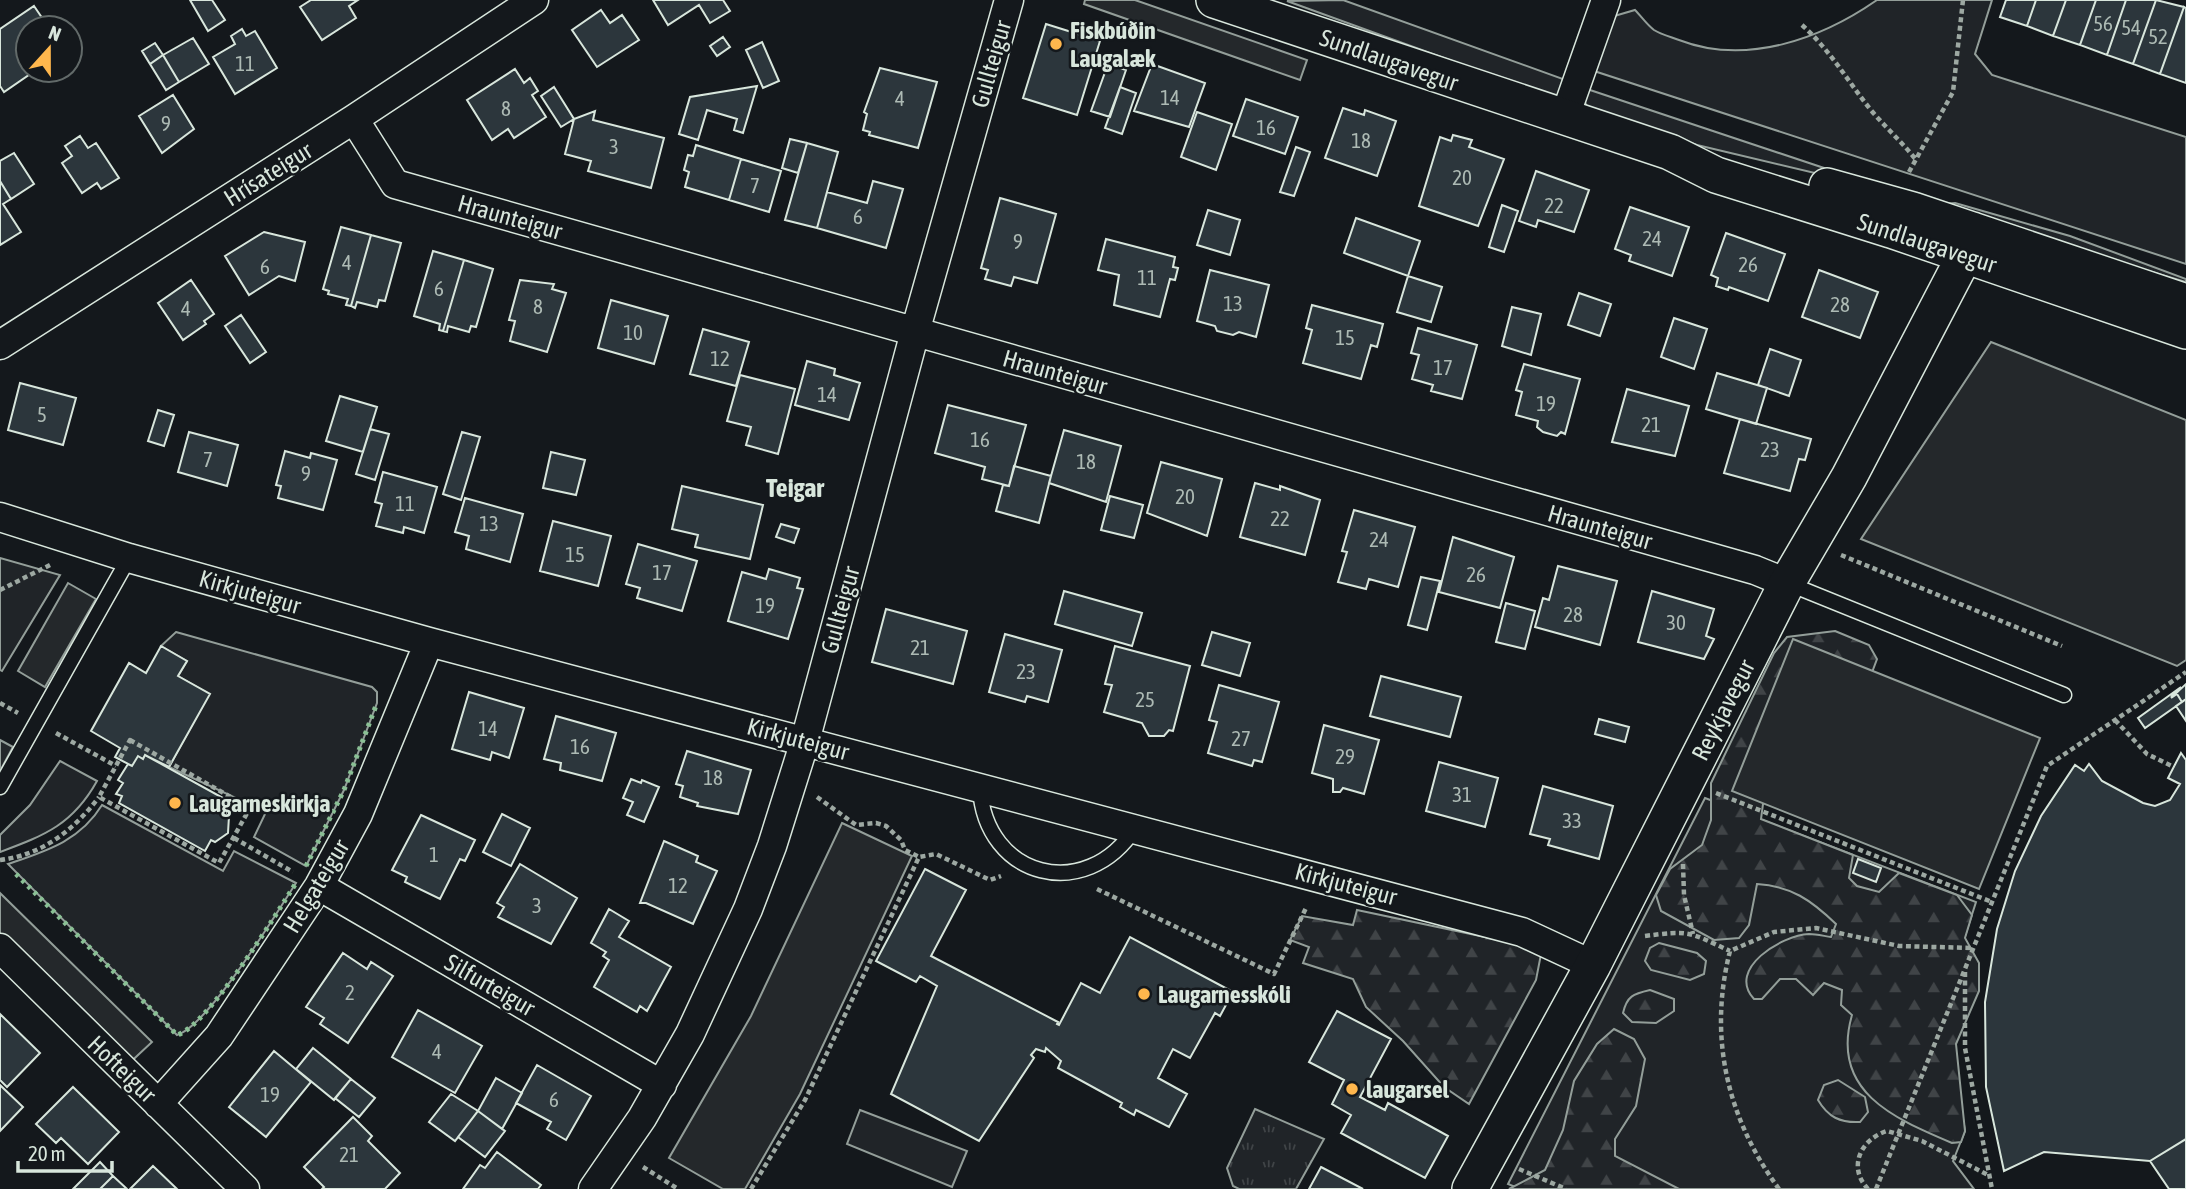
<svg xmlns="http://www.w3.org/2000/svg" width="2186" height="1189" viewBox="0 0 2186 1189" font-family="'Asap Condensed',sans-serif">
	<defs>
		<pattern id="forest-firs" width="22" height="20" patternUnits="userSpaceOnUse" patternTransform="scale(1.75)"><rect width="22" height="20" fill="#202428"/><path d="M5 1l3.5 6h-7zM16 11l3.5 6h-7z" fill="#404447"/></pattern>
		<pattern id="park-tufts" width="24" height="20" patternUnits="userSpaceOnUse" patternTransform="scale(1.75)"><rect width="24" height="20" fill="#202428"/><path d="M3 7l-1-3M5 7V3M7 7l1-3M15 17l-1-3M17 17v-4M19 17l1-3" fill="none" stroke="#404447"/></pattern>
	</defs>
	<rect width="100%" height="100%" fill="#14181c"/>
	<path fill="#202428" stroke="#939e99" stroke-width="2" d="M1343,0l220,79 -6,20 -270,-98z
		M1877,0h115l-17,54 17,21 194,62v127l-595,-194 13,-51 31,-9c6,6 12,15 19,20 6,4 17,7 25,10 67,26 142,-1 198,-40z
		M1584,88l315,105 -202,-48 -109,-36 -5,-11z
		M1955,203l115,33 116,43v3l-260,-77z
		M0,558l60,17 -58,96 -2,-1z
		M176,632l196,55 5,5v11l-33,87 -38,76 -52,-29 12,-25 -97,-45 40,-73 -31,-18 9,-15 -26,-15z
		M60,761l37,20c-24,43 -51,54 -97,71v-17l30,-30z
		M1705,798l271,104 -20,62 -9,57 18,110 -12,30 21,28h-454l-12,-5z
		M102,805l121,66 11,-20 62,32c-20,31 -88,143 -119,152l-169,-171c38,-13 72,-23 94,-59z
		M860,1110l107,41 -15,36 -105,-43z"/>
	<path fill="url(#forest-firs)" stroke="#939e99" stroke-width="2" d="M1835,631l34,14 8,14 -6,16 -106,114 -4,30 92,36 -4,23 8,8 22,6 20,-19 58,22 15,20 -7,23 14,25v28l-23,53 9,87 -4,11 -9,1c-59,-25 -122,-52 -100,-128l-11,-10 1,-15 -18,-7 -11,12 -17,-16h-16l-18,20h-8c-28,-30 28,-64 55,-65 7,0 15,2 22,3l5,-13c-25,-24 -45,-38 -79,-40l-8,41 -10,13 -25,2 -53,-29 -5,-16 14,-26 32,-24 9,-25v-37l63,-130 13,-16z
		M1357,910l185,39 -6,31 -67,124 -25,-17 -41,-46 -37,-34 -13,-28 -50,-16 6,-16 -19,-7 12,-24 51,9z
		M1659,943l38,10 9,8 -2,13 -14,6 -39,-10 -6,-9 5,-13z
		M1650,990l24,9v12l-18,12 -24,-1 -9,-9c4,-17 10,-19 27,-23z
		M1614,1029l20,10 11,20 -9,47 -21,33v17l64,33h-170l36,-19 18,-40 11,-49 23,-37z
		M1838,1080l27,17 3,15 -8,10c-20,1 -32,-5 -42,-22l6,-15z"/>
	<path fill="url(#park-tufts)" stroke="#939e99" stroke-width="2" d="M1255,1109l69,30 -28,50h-57l-6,-3 -6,-18z"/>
	<path fill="#24282b" stroke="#939e99" stroke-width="2" d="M1085,0h50l172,60 -7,20 -216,-76z
		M1991,342l195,78v240l-9,6 -316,-127z
		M68,583l28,16 -51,88 -27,-16z
		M1793,639l247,99 -61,151 -247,-98z
		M0,740l13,7 -13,24z
		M842,823l70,33 -112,238 -55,95h-22l-54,-31 82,-142z
		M0,893l152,149 -29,27 -123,-121z"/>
	<path fill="#2c363c" stroke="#d8e6dc" stroke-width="2" d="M190,0h22l13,20 -17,11z
		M311,0h47l-9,6 7,12 -34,22 -22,-33z
		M653,0h70l7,11 -20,12 -11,-18 -31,20z
		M2006,0h30l-9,26 -27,-9z
		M2036,0h30l-13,36 -26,-10z
		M2066,0h30l-16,45 -27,-9z
		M2096,0h30l-19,55 -27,-10z
		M2126,0h30l-23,64 -26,-9z
		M2156,0l28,7 -24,67 -27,-10z
		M34,6l15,22h-21v42h8l-32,22 -4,-6v-57z
		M2184,7l2,1v75l-26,-9z
		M601,10l9,13 12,-8 17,25 -42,27 -25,-37z
		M1046,24l54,17 -23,74 -54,-17z
		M242,29l4,7 9,-5 22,37 -42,26 -22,-37 22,-13 -4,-8z
		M723,37l7,10 -13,9 -7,-10z
		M193,38l16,26 -30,18 -16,-27z
		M762,42l17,39 -16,7 -17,-38z
		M155,43l8,12 -13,9 -8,-13z
		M163,55l16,27 -13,8 -16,-26z
		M1108,64l18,6 -16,47 -19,-6z
		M1152,64l53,19 -16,44 -55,-16z
		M880,68l57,14 -19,66 -49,-13 1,-3 -7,-2 4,-16 -3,-2z
		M515,69l9,14 6,-5 8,13 -6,4 14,22 -32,21 -6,-9 -16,11 -25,-40z
		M757,86l-14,47 -9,-3 3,-11 -30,-9 -9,30 -19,-6 11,-37z
		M554,87l20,32 -13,8 -20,-31z
		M1120,87l16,6 -14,41 -17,-6z
		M173,95l21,34 -32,24 -23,-37z
		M1246,99l52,18 -13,37 -52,-18z
		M1343,108l21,7 1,-5 31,11 -19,55 -52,-18z
		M595,111l-2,9 71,18 -13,50 -63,-17 3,-10 -26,-7 9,-35z
		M1197,112l35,12 -16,46 -35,-13z
		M1453,135l19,5 -3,7 35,12 -26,67 -59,-20 21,-69 11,4z
		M80,136l8,12 8,-5 23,35 -18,11 -4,-6 -15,10 -20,-30 10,-7 -7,-10z
		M790,139l17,4 -9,30 -16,-5z
		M807,143l31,9 -21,76 -32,-8z
		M696,145l45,14 -12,41 -44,-13 4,-15 -5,-2 4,-15 5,1z
		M1296,147l14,5 -16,44 -14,-4z
		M14,153l20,31 -23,15 -11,-18v-20z
		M741,159l40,12 -12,41 -40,-12z
		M1536,171l53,19 -15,42 -36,-12 -2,7 -17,-6z
		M0,181l11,18 -8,5 18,28 -21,13z
		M873,181l30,8 -17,59 -69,-20 10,-36 40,11z
		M1000,198l56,16 -19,69 -23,-6 -3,9 -26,-7 3,-9 -7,-2z
		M1502,205l16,6 -14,41 -15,-5z
		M1630,207l59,20 -17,49 -43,-15 2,-6 -16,-6z
		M1208,210l32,10 -10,35 -33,-10z
		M1356,218l64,23 -12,35 -64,-23z
		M341,227l30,8 -20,71 -5,-1 2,-6 -20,-5 1,-3 -6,-2z
		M264,232l41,10 -10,39 -16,-5 -30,19 -24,-39z
		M1726,233l59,21 -17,47 -39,-14 -1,3 -12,-4 2,-8 -7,-3z
		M371,235l30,8 -16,58 -6,-1 -2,7 -20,-5 -2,6 -4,-2z
		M1106,239l69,18 -2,10 5,1 -3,12 -5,-1 -10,38 -46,-12 5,-30 -21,-5z
		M433,251l31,9 -21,71 -4,-1 1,-6 -26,-8z
		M464,260l29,9 -17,58 -5,-1 -2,6 -21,-6 -1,6 -4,-1z
		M1210,270l59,15 -13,52 -17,-5 -6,3 -16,-4 -2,-5 -18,-5z
		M1819,270l59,22 -18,46 -58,-21z
		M1408,276l34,11 -11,35 -34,-10z
		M191,280l23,34 -10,7 2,3 -23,16 -25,-37z
		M520,280l34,4 -2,5 14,4 -19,59 -37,-11 5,-20 -6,-1z
		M1579,293l32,11 -11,32 -32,-11z
		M611,300l57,16 -14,48 -56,-16z
		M1312,305l71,19 -6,23 -6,-2 -10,34 -58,-16 9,-33 -6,-2z
		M1512,307l29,7 -10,41 -29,-9z
		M241,315l25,37 -16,11 -25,-37z
		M1674,318l33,11 -13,40 -33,-12z
		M1418,328l59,17 -15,54 -31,-8 2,-6 -21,-6 7,-24 -8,-2z
		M703,329l46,13 -13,44 -46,-12z
		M1770,349l31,11 -12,36 -31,-11z
		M807,361l28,8 -1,6 26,8 -11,37 -54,-15z
		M1524,364l56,15 -15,55 -4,-2 -4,4 -14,-4 -6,-5 1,-6 -22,-6 6,-23 -6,-2z
		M1717,373l50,15 -11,36 -50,-15z
		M740,375l55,14 -17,65 -32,-9 5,-18 -24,-6z
		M20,383l56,15 -13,47 -55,-15z
		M1627,389l62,17 -14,50 -63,-14z
		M340,396l37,11 -14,45 -37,-11z
		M948,405l78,20 -17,61 -27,-7 3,-12 -50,-14z
		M158,410l16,5 -10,31 -16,-5z
		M1740,419l71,20 -6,21 -6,-1 -9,32 -66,-18z
		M370,429l19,5 -14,46 -19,-6z
		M1064,430l57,16 -15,56 -57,-19z
		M189,432l49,13 -11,41 -49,-14z
		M462,432l18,5 -19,63 -18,-6z
		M285,451l25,7 1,-5 26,7 -14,50 -45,-12 3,-12 -5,-1z
		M551,452l34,8 -9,35 -33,-7z
		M1161,462l61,17 -15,57 -60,-23z
		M1014,466l37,10 -12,47 -43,-12 7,-26 6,1z
		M383,472l54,15 -13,46 -20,-6 -1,6 -27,-7 6,-22 -7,-2z
		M1255,483l25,7v-4l40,14 -15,55 -65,-18z
		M682,486l81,19 -13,54 -55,-12 3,-12 -26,-6z
		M1110,496l33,9 -9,33 -33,-8z
		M465,498l58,16 -13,48 -44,-13 3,-13 -14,-4z
		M1354,510l61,17 -17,60 -29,-8 -3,10 -28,-7 9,-30 -5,-1z
		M553,521l58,15 -13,50 -58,-15z
		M781,524l18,5 -5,14 -18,-6z
		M1453,537l61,20 -14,51 -61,-16z
		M638,544l59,17 -15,50 -45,-13 3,-10 -14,-4z
		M1558,566l59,15 -17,64 -65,-18 8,-29 6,2z
		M769,569l31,9 -3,10 6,1 -15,50 -60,-18 14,-49 24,7z
		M1421,577l19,4 -13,49 -19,-5z
		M1064,591l78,22 -10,33 -77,-22z
		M1652,591l62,18 -8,27 8,3 -10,20 -66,-17z
		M1506,603l29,8 -10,38 -29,-7z
		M886,609l81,22 -14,53 -81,-22z
		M1212,632l38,11 -10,33 -38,-11z
		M1005,634l57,16 -14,52 -21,-6 -2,6 -36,-10z
		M161,646l26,15 -9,15 32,18 -41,73 -24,-12 -2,4 -5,-3 -6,10 -17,-9 5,-9 -29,-17 38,-68 17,10z
		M1115,646l75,20 -17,65 -4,-1 -5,6h-15l-7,-13 -38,-11 8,-27 -7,-1z
		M1381,676l80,21 -11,40 -80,-21z
		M2186,684v15l-4,3 -5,-8 -6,4z
		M1219,685l60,17 -17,60 -8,-2 -2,6 -44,-13 9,-31 -8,-2z
		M2181,687l-10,10 6,-3 5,8 -37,26 -7,-10z
		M469,692l55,16 -15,50 -17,-6 -2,8 -38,-11z
		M2186,699v22l-10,-15z
		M556,716l60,17 -14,48 -42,-11 1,-7 -17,-4z
		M1599,719l30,8 -4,15 -30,-8z
		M1324,725l55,15 -15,54 -21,-6 -3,4h-7v-13l-21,-6z
		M687,751l64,19 -13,44 -41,-8 1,-3 -18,-6 3,-11 -7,-2z
		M2181,753l5,7v379l-36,22 -106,-9 -40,19 -18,-84 -1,-85 12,-73 18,-58 26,-55 34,-51 9,6 5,-7 13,17 41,22 12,3 15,-6 10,-16 -12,-6z
		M145,755l87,48 -6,11 3,2 -1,17 -13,9 -4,-2 -6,11 -86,-48 3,-7 -6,-2 7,-11 -5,-3 10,-16 4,2 6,-10 5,3z
		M1439,762l59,16 -13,49 -59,-16z
		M631,779l10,4 1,-3 17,7 -15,35 -17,-7 6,-13 -10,-4z
		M1543,786l70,20 -14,53 -51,-14 2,-6 -20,-5z
		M502,814l28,14 -19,38 -28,-14z
		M421,815l54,25 -10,21 -5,-2 -20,40 -35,-17 2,-5 -15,-7z
		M664,841l34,15 -2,6 21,9 -24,53 -47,-21h-6z
		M1858,859l23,9 -5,14 -23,-9z
		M520,864l57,34 -26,46 -53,-27 6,-10 -7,-4z
		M925,869l41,21 -35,66 127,66 -1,2 2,1 22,-42 19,10 30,-56 103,55 -13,24 -5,-3 -25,45 -17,-9 -15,29 29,16 -18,33 -33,-17 -2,5 -14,-8 2,-4 -64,-35 3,-7 -15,-13 -1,4 -9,-3 -5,6 3,3 -55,83 -88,-47 46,-108 -17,-10 -4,6 -40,-21z
		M609,909l20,12 -10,16 52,30 -24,44 -7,-5 -3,6 -43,-25 15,-27 -6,-4 3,-4 -15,-9z
		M343,953l24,16 4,-7 22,14 -45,67 -28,-19 4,-6 -18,-11z
		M418,1010l64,36 -27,47 -63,-36z
		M1337,1011l54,28 -31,58 25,13 3,-7 60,33 -23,42 -84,-45 10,-18 -19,-11 12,-24 -35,-18z
		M0,1014l40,39 -33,34 -7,-7z
		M313,1048l38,31 -17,21 -38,-31z
		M274,1051l37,31 -45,55 -37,-30z
		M537,1065l54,31 -25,44 -19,-11 4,-7 -35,-19z
		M496,1078l26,15 -20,36 -24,-18z
		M351,1079l24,19 -16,19 -24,-19z
		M0,1085l23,22 -23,24z
		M73,1087l46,45 -31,32 -27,-26 -5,5 -20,-19z
		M451,1094l27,17 -23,30 -26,-19z
		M478,1111l27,20 -20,26 -27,-20z
		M353,1117l19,19 -4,5 32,32 -15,16h-63l2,-2 -20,-20z
		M2186,1139v50h-17l-19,-28z
		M497,1152l44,33 -3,4h-75l17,-24 5,3z
		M100,1162l13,14 -13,13h-27z
		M153,1166l24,23h-47z
		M1321,1167l42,22h-54z
		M113,1176l14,13h-27z"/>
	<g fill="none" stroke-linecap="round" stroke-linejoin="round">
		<g stroke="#d8e6dc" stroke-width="17">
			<path id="service" d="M1787,583l277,112
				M0,787l129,-229
				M980,788c5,90 106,116 155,40"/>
		</g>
		<g stroke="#d8e6dc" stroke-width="31">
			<path id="minor" d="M354,119l41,65 1360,386 32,13
				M1564,119l42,-119
				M0,345l354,-226 180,-119
				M0,517l129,41 300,84 1093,290 71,33
				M319,886l343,199
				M0,948l245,241
				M158,1104l61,-68 100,-150 39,-72 71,-172
				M593,1189l49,-71 48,-84 58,-125 24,-63 33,-105 110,-409 94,-332"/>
		</g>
		<g stroke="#d8e6dc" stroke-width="38">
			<path id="tertiary" d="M1214,0l456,152 46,23 175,55 295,101
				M1827,186l86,24 273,92
				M1470,1189l123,-224 194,-382 62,-106 115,-220 9,-27"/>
		</g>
		<path stroke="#9da8a2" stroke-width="4.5" stroke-dasharray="5 3.5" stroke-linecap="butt" d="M1802,25c28,25 45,55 68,84 15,18 32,33 47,52
			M1909,172l44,-80 10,-92
			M1841,555l221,91
			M0,590l50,-25
			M0,703l18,10
			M2115,720l32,34 27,13
			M56,733l60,33
			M130,740l120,68 -31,55 -120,-66z
			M1716,793l276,109
			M817,797l39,28 20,-2 10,3 15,14 4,10 14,7
			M234,838l59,34
			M0,860c42,-5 74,-30 99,-63
			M1683,864l1,31 9,39
			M1097,889l177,85 33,-68
			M1645,936c45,-6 44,-4 85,15
			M1965,972v76l27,141
			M643,1167l35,22
			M1519,1169l47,20
			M751,1189l54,-89 114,-243 17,-3 54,26 11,-4
			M1779,1189c-52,-71 -71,-152 -49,-238l44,-19 42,-4 83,18 74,2
			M1868,1189c-21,-22 -7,-50 19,-58l35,10 66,34
			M1876,1189l171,-423 139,-94"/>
		<use href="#service" stroke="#14181c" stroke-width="14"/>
		<use href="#minor" stroke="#14181c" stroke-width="28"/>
		<use href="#tertiary" stroke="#14181c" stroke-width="35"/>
		<path stroke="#8ac095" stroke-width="5" stroke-dasharray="3.5 5" stroke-linecap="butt" d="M306,866l38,-76 33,-87
			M16,874l161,161c31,-9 99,-121 119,-152"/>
	</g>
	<g fill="#ffb74d" stroke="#14181c" stroke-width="2.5">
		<circle cx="1056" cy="44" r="7"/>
		<circle cx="175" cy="803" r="7"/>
		<circle cx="1144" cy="994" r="7"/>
		<circle cx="1352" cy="1089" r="7"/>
	</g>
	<g text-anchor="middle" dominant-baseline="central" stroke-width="5" stroke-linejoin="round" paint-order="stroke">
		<g font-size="21" fill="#adbab4">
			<text x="2103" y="23">56</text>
			<text x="2131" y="27">54</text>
			<text x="2158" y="36">52</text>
			<text x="245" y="63">11</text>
			<text x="1170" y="97">14</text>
			<text x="900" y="98">4</text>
			<text x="506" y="108">8</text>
			<text x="166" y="123">9</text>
			<text x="1266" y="127">16</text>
			<text x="1361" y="140">18</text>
			<text x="614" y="146">3</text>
			<text x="1462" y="177">20</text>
			<text x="755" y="185">7</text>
			<text x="1554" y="205">22</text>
			<text x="858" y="216">6</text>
			<text x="1652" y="238">24</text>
			<text x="1018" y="241">9</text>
			<text x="347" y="262">4</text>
			<text x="1748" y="264">26</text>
			<text x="265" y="266">6</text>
			<text x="1147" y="277">11</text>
			<text x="439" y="288">6</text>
			<text x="1233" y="303">13</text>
			<text x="1840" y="304">28</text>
			<text x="538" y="306">8</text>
			<text x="186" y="308">4</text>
			<text x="633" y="332">10</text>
			<text x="1345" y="337">15</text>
			<text x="720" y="358">12</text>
			<text x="1443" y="367">17</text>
			<text x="827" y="394">14</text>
			<text x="1546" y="403">19</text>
			<text x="42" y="414">5</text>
			<text x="1651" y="424">21</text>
			<text x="980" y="439">16</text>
			<text x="1770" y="449">23</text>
			<text x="208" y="459">7</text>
			<text x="1086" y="461">18</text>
			<text x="306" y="473">9</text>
			<text x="1185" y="496">20</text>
			<text x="405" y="503">11</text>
			<text x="1280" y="518">22</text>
			<text x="489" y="523">13</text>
			<text x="1379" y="539">24</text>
			<text x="575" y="554">15</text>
			<text x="662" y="572">17</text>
			<text x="1476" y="574">26</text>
			<text x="765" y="605">19</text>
			<text x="1573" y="614">28</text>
			<text x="1676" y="622">30</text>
			<text x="920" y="647">21</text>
			<text x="1026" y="671">23</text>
			<text x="1145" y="699">25</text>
			<text x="488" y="728">14</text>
			<text x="1241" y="738">27</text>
			<text x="580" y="746">16</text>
			<text x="1345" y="756">29</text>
			<text x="713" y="777">18</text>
			<text x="1462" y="794">31</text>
			<text x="1572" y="820">33</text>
			<text x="434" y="854">1</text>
			<text x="678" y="885">12</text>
			<text x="537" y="905">3</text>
			<text x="350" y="992">2</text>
			<text x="437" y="1051">4</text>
			<text x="270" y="1094">19</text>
			<text x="554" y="1099">6</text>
			<text x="349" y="1154">21</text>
		</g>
		<g font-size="24" font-weight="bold" fill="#d8e6dc" stroke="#14181c" text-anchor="start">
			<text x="1070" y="30">Fiskbúðin<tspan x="1070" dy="28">Laugalæk</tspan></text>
			<text x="189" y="803">Laugarneskirkja</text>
			<text x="1158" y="994">Laugarnesskóli</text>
			<text x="1366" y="1089">laugarsel</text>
		</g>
		<g font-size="24" fill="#d8e6dc" stroke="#14181c">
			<text transform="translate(1389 60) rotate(19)">Sundlaugavegur</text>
			<text transform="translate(991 64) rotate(-74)">Gullteigur</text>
			<text transform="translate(268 174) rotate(-32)">Hrísateigur</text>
			<text transform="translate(510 217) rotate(16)">Hraunteigur</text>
			<text transform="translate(1927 243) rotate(18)">Sundlaugavegur</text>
			<text transform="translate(1055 372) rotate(16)">Hraunteigur</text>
			<text transform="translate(1600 527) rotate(16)">Hraunteigur</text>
			<text transform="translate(250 592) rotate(16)">Kirkjuteigur</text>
			<text transform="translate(840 610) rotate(-75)">Gullteigur</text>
			<text transform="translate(1723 710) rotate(-63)">Reykjavegur</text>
			<text transform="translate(798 739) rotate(15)">Kirkjuteigur</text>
			<text transform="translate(1346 884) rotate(15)">Kirkjuteigur</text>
			<text transform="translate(316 886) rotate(-59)">Helgateigur</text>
			<text transform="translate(490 985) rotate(30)">Silfurteigur</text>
			<text transform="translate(122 1069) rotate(44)">Hofteigur</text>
		</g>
		<g font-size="26" font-weight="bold" fill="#d8e6dc" stroke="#14181c">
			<text x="795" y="488">Teigar</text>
		</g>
	</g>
	<g transform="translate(49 49) rotate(21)"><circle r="33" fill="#14181c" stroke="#626a69" stroke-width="2"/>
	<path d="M0-5L12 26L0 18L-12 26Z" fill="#ffb74d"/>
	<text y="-10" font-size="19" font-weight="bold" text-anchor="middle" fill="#d8e6dc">N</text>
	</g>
	<path d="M18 1161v10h94v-10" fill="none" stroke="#d8e6dc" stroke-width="3.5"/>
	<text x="28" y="1161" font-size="21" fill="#d8e6dc" stroke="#14181c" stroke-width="5" paint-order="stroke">20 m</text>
</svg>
